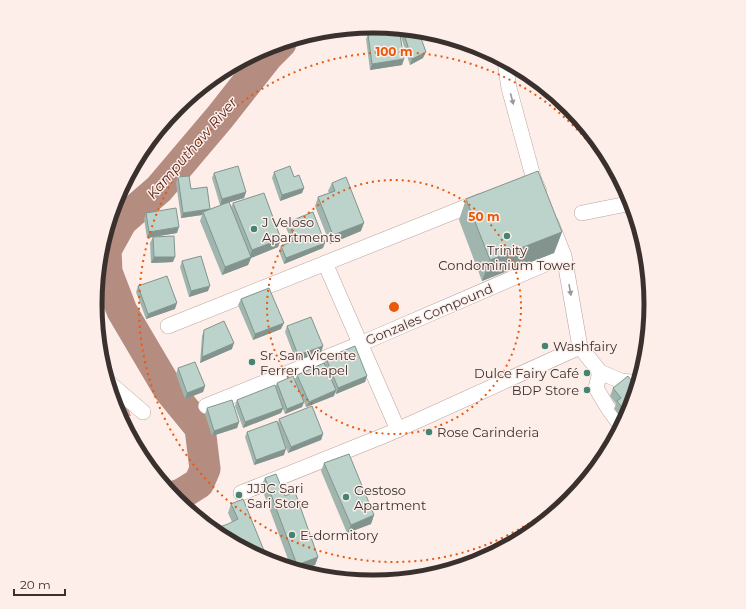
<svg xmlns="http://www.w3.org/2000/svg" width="746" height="609" viewBox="0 0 746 609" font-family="Montserrat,sans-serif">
	<defs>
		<pattern id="forest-firs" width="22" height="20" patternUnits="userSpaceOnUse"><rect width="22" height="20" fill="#d2a79b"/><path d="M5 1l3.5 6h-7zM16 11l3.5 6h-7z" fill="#ab897f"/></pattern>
	</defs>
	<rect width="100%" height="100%" fill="#fdeeea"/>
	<path fill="url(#forest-firs)" d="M108,386l17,13 6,17h-13z"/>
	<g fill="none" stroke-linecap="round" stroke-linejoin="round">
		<path stroke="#b58c80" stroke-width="31" d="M172,497l11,-4 16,-10 6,-14 -5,-41 -32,-39 -46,-78 -15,-39 -1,-22 16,-29 37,-32 61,-72 48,-61 13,-13"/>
		<g stroke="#baa49d" stroke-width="16">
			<path id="street" d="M505,61l4,27 25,92 5,11
				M582,213l50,-10
				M551,223l13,33 16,91 20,25 21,9 18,2
				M325,263l73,167
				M168,326l313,-125
				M600,372l-4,16 12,20 14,19
				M107,381l36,31
				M206,406l154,-62 204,-88
				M241,493l147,-59 192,-87"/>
		</g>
		<use href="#street" stroke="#fff" stroke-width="15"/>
	</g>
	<path fill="#a1b5af" d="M403,31l20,27 -13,7 -9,-28z
		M368,34l36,25 -2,6 -32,5 -4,-31z
		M524,71l4,2 -3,4z
		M274,172l20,5 10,11 -2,5 -22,8 -8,-23z
		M214,173l32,19 -2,6 -24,7 -8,-27z
		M178,177l32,32v1l21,-3 2,-4 45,44 -27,11 -3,7 -26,10 -22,-54 2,-6 -21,3 -5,-35z
		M332,183l29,48 -31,13 -15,-38 3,-9 11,-4 -1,-2z
		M466,199l96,33 -8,21 -72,28 -23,-61z
		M146,213l31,20 -30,5 -3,-19z
		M288,222l35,26 -39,16 -5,-13 2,-5 11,-5 -6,-13z
		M153,237l20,25 -22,1 -1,-20z
		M182,261l26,30 -19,6 -9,-30z
		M138,286l37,23 -29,10 -10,-27z
		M241,299l40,30 -28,11 -15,-35z
		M287,326l36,20 -2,6 -25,9 -11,-29z
		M204,330l28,19 -32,14 2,-27z
		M326,358l41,18 -2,6 -29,12 -1,-2 -1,4 -28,11 -2,-5 -2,5 -17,7 -2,-5 -2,4 -38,15 -8,-22 2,-6 38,-13 2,-4 18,-3 2,-5 27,-12z
		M178,368l27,18 -2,6 -18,7 -9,-25z
		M636,386l-6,25 -6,11 -10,-13 2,-5 -6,-8 3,-8z
		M207,408l32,14 -2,6 -25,8 -7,-22z
		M279,419l44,15 -2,6 -33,13 -4,-11v13l-30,10 -9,-28 2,-5 31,-8z
		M324,463l50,52 -3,9 -24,9 -26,-62z
		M265,478l20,18 33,61 -3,8 -17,6 -6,-1 -31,-84z
		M231,504l38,59 -41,-39 4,-2 -4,-9z"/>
	<path fill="#83948e" d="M426,52l-3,6 -13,7 2,-6z
		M404,59l-2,6 -32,5 2,-6z
		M526,72l2,1 3,3 -6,1z
		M304,188l-2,5 -22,8 2,-6z
		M246,192l-2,6 -24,7 2,-6z
		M210,209l-2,6 -5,-3 -1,3 -21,3 2,-5z
		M364,223l-3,8 -31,13 3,-9z
		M179,227l-2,6 -30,5 2,-6z
		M562,232l-8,21 -72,28 8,-21z
		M281,239l-3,8 -27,11 -3,7 -26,10 3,-8 24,-9 3,-8z
		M325,243l-2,5 -39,16 2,-6z
		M154,257h21l-2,5 -22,1z
		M210,286l-2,5 -19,6 2,-6z
		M177,303l-2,6 -29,10 2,-5z
		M284,323l-3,6 -28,11 2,-6z
		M234,343l-2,6 -32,14 2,-6z
		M323,346l-2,6 -25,9 2,-6z
		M367,376l-2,6 -29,12 2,-6z
		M205,386l-2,6 -18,7 2,-6z
		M336,390l-2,6 -28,11 3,-5z
		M304,402l-2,5 -17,7 2,-5z
		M283,408l-2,5 -38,15 2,-6z
		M239,422l-2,6 -25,8 2,-5z
		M323,434l-2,6 -33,13 3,-6z
		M286,449l-2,6 -30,10 2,-5z
		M374,515l-3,9 -24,9 4,-8z
		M318,557l-3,8 -17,6 -3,-1 2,-5z"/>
	<path fill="#bbd3cb" stroke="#83948e" d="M399,29l5,30 -32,5 -4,-30z
		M408,29l10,1 8,22 -14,7 -9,-28z
		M238,166l8,26 -24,7 -8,-26z
		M290,166l4,11 5,-2 5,13 -22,7 -8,-23z
		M538,171l24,61 -72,28 -24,-61z
		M189,176l2,13 16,-2 3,22 -27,4 -5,-36z
		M346,177l18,46 -31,12 -15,-38 17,-6 -3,-8z
		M264,193l17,46 -29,11 -19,-47z
		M229,202l22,55 -26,10 -22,-55z
		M176,208l3,19 -30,5 -3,-19z
		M313,212l12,31 -39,15 -5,-12 15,-6 -8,-18z
		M174,236l1,21h-21l-1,-20z
		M201,256l9,30 -19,5 -9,-30z
		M167,276l10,27 -29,11 -10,-28z
		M269,288l15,35 -29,11 -14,-35z
		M311,317l12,29 -25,9 -11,-29z
		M224,321l10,22 -32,14 2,-27z
		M355,346l12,30 -29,12 -12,-30z
		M195,362l10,24 -18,7 -9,-25z
		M324,363l12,27 -27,12 -12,-27z
		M293,376l11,26 -17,7 -10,-26z
		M628,376l8,10 2,-1 -8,26 -2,4 -11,-14 4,-3 -8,-10z
		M275,385l8,23 -38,14 -8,-22z
		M232,400l7,22 -25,9 -7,-23z
		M312,406l11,28 -32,13 -12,-28z
		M277,421l9,28 -30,11 -9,-28z
		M349,454l25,61 -23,10 -27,-62z
		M276,474l9,22 10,-4 23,65 -21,8 -32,-87z
		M243,499l26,64 -3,-1 -48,-26 -7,-6 17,-6 10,-5 -7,-15z"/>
	<defs><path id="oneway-solid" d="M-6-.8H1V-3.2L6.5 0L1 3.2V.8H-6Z"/></defs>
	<g fill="#9c9896">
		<use href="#oneway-solid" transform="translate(512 99) rotate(75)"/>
		<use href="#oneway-solid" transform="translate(570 290) rotate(80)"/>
	</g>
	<g fill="none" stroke="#e8590c" stroke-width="2" stroke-dasharray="2 4">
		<circle cx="394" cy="307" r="127"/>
		<circle cx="394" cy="307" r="255"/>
	</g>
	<g fill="#438472" stroke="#fdeeea" stroke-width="1.5">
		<circle cx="254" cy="229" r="4"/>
		<circle cx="507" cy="236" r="4"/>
		<circle cx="545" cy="346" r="4"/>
		<circle cx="252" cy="362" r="4"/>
		<circle cx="587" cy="373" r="4"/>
		<circle cx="587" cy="390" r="4"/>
		<circle cx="429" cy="432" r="4"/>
		<circle cx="239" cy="495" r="4"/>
		<circle cx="346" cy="497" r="4"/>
		<circle cx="292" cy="535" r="4"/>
	</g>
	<g text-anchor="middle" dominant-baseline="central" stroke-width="3" stroke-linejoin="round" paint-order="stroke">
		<g font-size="13" fill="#3a312e" stroke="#fdeeea" text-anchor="start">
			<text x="262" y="222">J Veloso<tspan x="262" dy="15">Apartments</tspan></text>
			<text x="507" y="250" text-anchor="middle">Trinity<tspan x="507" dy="15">Condominium Tower</tspan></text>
			<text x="553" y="346">Washfairy</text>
			<text x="260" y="355">Sr. San Vicente<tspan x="260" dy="15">Ferrer Chapel</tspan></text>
			<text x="579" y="373" text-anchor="end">Dulce Fairy Café</text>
			<text x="579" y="390" text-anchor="end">BDP Store</text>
			<text x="437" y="432">Rose Carinderia</text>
			<text x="247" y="488">JJJC Sari<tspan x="247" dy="15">Sari Store</tspan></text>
			<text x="354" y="490">Gestoso<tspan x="354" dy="15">Apartment</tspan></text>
			<text x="300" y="535">E-dormitory</text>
		</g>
		<g font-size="13" fill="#3a312e" stroke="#fdeeea">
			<text transform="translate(429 314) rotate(-23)">Gonzales Compound</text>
		</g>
		<g font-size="14" font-style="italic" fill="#5a2415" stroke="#fdeeea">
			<text transform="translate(192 148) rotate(-49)">Kamputhaw River</text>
		</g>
	</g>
	<path d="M0 0H746V609H0ZM102 304a271 271 0 1 1 542 0a271 271 0 1 1-542 0Z" fill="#fdeeea" fill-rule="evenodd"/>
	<path fill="none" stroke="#3a312e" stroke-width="5" d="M102 304a271 271 0 1 1 542 0a271 271 0 1 1-542 0Z"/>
	<circle cx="394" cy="307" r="6" fill="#e8590c" stroke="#fdeeea" stroke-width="2"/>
	<g font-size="12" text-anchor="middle" font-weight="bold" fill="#e8590c" stroke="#fdeeea" stroke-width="3" stroke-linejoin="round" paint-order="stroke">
		<text x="394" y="56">100 m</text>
		<text x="484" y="221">50 m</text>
	</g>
	<path d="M14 589v6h51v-6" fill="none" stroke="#3a312e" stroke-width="2"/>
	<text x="20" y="589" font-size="12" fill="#3a312e" stroke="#fdeeea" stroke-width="3" paint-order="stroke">20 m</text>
</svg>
